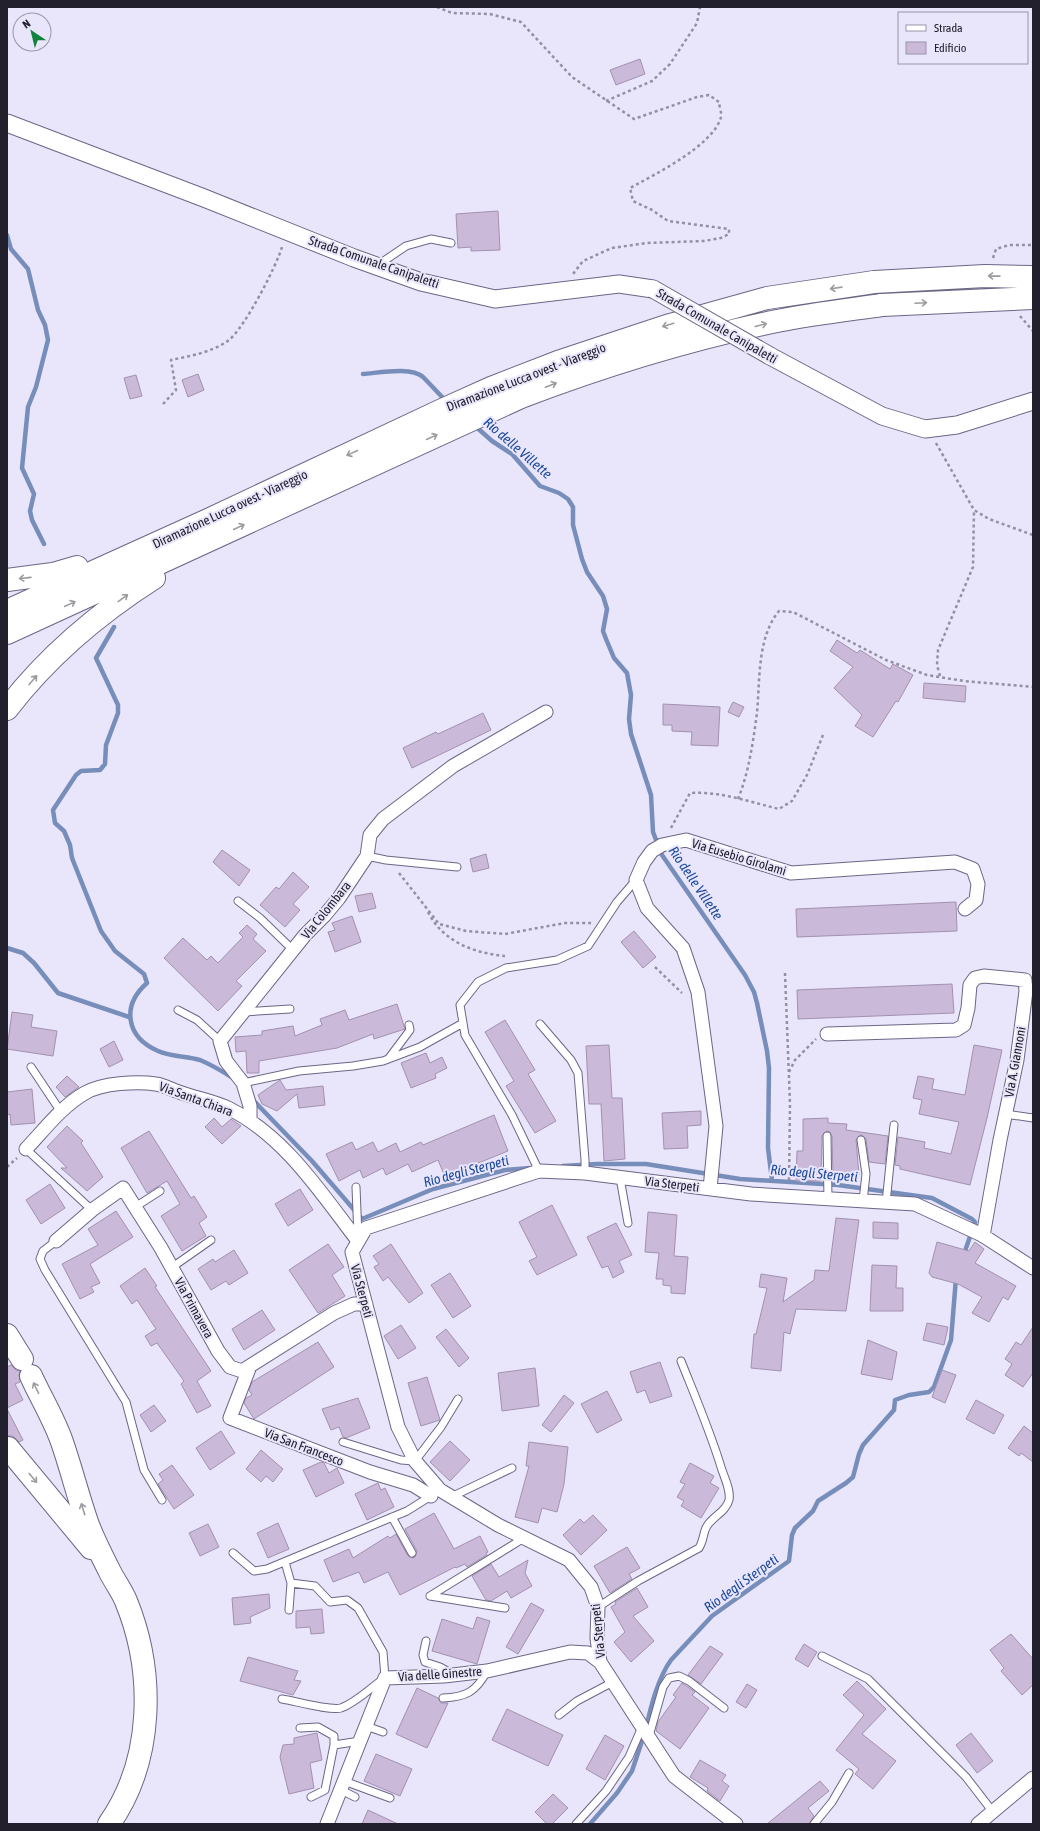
<svg xmlns="http://www.w3.org/2000/svg" width="1040" height="1831" viewBox="0 0 1040 1831" font-family="'Asap Condensed',sans-serif">
	<rect width="100%" height="100%" fill="#e9e5fb"/>
	<g fill="none" stroke-linecap="round" stroke-linejoin="round">
		<path stroke="#778ebb" stroke-width="4.5" d="M7,235l4,14 17,20 10,41 7,15 3,15 -12,47 -8,20 -6,61 12,26 -4,17 2,9 12,24
			M363,374c15,-1 48,-8 60,3 8,8 16,17 24,25
			M474,425l18,16 20,13 28,32 19,7 9,6 5,8v18l9,34 5,13 16,24 4,13 -4,22 3,8 8,19 13,15 4,22 -2,24 2,15 20,61 2,37 9,23 83,120 9,17 3,11 10,48 2,17 -1,80 4,32
			M114,627l-18,31 22,47v8l-12,32 -1,19 -5,6 -19,1 -5,4 -23,35 2,13 9,8 6,14 2,13 29,73 14,20 29,23 3,9c-26,23 -21,54 11,68 13,6 29,5 42,9 12,5 22,11 33,18
			M7,948l16,5 11,10 24,30 71,24
			M252,1099l60,62 50,58 71,-30 72,-19 25,-2
			M563,1166l34,-2h49l94,15 98,6 94,13 40,21 3,3 -11,32
			M646,1728c5,-22 12,-50 25,-68l41,-44 77,-55 3,-26 3,-7 18,-17 5,-10 28,-18 7,-6 6,-23 4,-9 31,-35 1,-10 14,-5 20,-3 5,-5 17,-47 5,-62
			M590,1824l27,-31 15,-22 12,-36"/>
	</g>
	<path fill="#cab9d9" stroke="#a291b0" d="M640,59l5,15 -29,11 -6,-15z
		M498,211l2,39 -29,1v-4l-13,1 -2,-34z
		M198,374l6,16 -16,7 -6,-17z
		M136,375l6,21 -12,3 -6,-21z
		M837,640l20,13 3,-3 30,19 3,-5 20,11 -15,27 -2,-1 -23,36 -18,-11 7,-11 -28,-27 19,-21 -23,-16z
		M924,683l42,3 -1,16 -42,-4z
		M733,702l11,5 -5,10 -11,-5z
		M663,704l57,3 -2,39 -27,-1 1,-13 -20,-1v-6h-9z
		M483,713l8,17 -79,38 -9,-20 33,-16 2,2z
		M222,850l28,20 -11,16 -26,-24z
		M486,854l3,14 -16,4 -3,-13z
		M293,872l16,15 -16,17 7,6 -15,17 -25,-22 16,-18 3,2z
		M372,893l4,15 -17,4 -4,-16z
		M956,902l1,29 -160,6 -1,-28z
		M352,916l9,26 -26,10 -7,-20 7,-2 -3,-7z
		M247,925l10,9 -4,5 13,12 -30,30 6,5 -24,25 -54,-53 19,-20 24,22 4,-4 7,7 25,-26 -4,-4z
		M634,931l22,26 -13,11 -22,-26z
		M952,984l2,29 -156,6 -1,-29z
		M397,1004l8,25 -31,10 -1,-5 -36,14 -78,13v12h-12l-1,-22 -10,1 -1,-15 27,-2v-4l31,-5 2,10 27,-11 -2,-6 25,-9 4,10z
		M12,1012l21,3 -2,12 26,4 -4,25 -46,-7z
		M505,1020l30,50 -7,4 28,47 -21,12 -29,-47 8,-5 -29,-49z
		M114,1041l9,19 -14,7 -9,-18z
		M609,1045l3,53h10l3,61 -21,2 -3,-57h-12l-3,-58z
		M974,1045l28,5 -15,68 -17,67 -70,-16v-3l-5,-1 3,-28 27,5 -1,6 27,6 8,-32 -40,-8 3,-14 -9,-2 5,-22 16,3 -2,10 33,6z
		M426,1053l4,10 12,-6 5,11 -12,6 1,4 -25,10 -10,-25z
		M67,1076l12,11 -14,10 -9,-10z
		M280,1080l6,10 37,-4 2,19 -26,3 -2,-14 -20,17 -15,-7 -4,-9z
		M32,1089l3,34 -24,2 -1,-11 -3,1v-23z
		M701,1111v14l-14,1 1,22 -24,1 -2,-36z
		M494,1115l14,36 -37,15 3,8 -26,10 -10,-24 -26,12 -4,-8 -22,11 -3,-7 -20,10 -3,-8 -21,11 -13,-27 26,-12 4,8 17,-8 5,10 18,-9 4,9 21,-10 2,3z
		M214,1118l8,9 9,-8 10,7 -19,18 -17,-17z
		M828,1118v5l19,1 -1,6 42,6 -3,28 -16,-2 -3,-23 -3,-3 -3,-1 -4,5 3,35h-26l-1,-39 -2,-4 -3,-1 -5,5 -1,45h-25l1,-30h6v-32z
		M67,1126l16,15 -2,2 22,34 -16,14 -26,-23h6l-20,-21z
		M149,1131l42,67 3,-2 13,21 -8,6 7,13 -24,15 -21,-35 19,-12 -13,-23 -20,12 -26,-45z
		M50,1184l15,24 -24,16 -15,-24z
		M300,1189l13,21 -25,16 -13,-22z
		M552,1205l25,50 -40,20 -8,-14 8,-4 -18,-35z
		M116,1211l17,26 -43,27 10,19 -9,4 3,5 -14,7 -18,-35 36,-19 -10,-16z
		M648,1212l29,3 -3,41 14,1 -3,37 -14,-1v-7l-8,-1v-6h-7l3,-26 -14,-1z
		M836,1218l23,2 -13,91 -50,-2 -6,25 -6,-2 -3,39 -30,-3 3,-34h2l11,-46 -8,-1 2,-13 26,4 -4,24 31,-22 1,-10 14,1z
		M873,1222l25,1v16l-25,-1z
		M616,1223l16,32 -13,6 5,11 -11,6 -5,-12 -6,2 -15,-31z
		M937,1242l32,9 6,-9 9,7 -9,14 41,23 -8,14 -5,-3 -14,25 -17,-9 10,-16 -24,-13 -26,-7 -3,-4z
		M328,1244l16,23 -12,8 13,21 -27,17 -29,-43z
		M391,1244l32,49 -14,10 -21,-26 -5,4 -9,-14 5,-3 -6,-8z
		M234,1250l14,23 -19,12 -3,-4 -15,9 -13,-21 15,-10 2,3z
		M872,1265l25,1 -1,22h7v23h-33z
		M145,1268l12,18 -2,1 56,84 -14,10 14,25 -14,7 -16,-29 3,-3 -27,-38 -6,3 -6,-10 11,-7 -19,-29 -5,4 -12,-18z
		M450,1273l21,33 -18,12 -22,-33z
		M262,1310l13,20 -31,20 -12,-21z
		M927,1323l21,4 -4,18 -21,-5z
		M401,1325l15,23 -18,11 -14,-23z
		M1033,1327v46l-10,14 -18,-12 7,-11 -7,-5 11,-17 5,3z
		M446,1329l23,29 -10,9 -23,-30z
		M868,1340l29,12 -5,28 -31,-6z
		M318,1342l16,25 -80,52 -10,-16 2,-5 6,-3 -3,-5 3,-8z
		M660,1362l12,34 -22,7 -5,-13 -8,3 -7,-21z
		M11,1365l5,5 4,1 -1,4 1,7 -5,2 8,16 -16,8v-41z
		M535,1368l4,38 -37,5 -4,-38z
		M942,1370l14,5 -11,28 -13,-6z
		M427,1377l13,43 -19,6 -13,-43z
		M607,1391l15,29 -25,13 -16,-29z
		M564,1395l10,8 -23,29 -9,-7z
		M358,1398l12,30 -24,10 -3,-1 -4,-10 -8,3 -9,-21z
		M976,1400l28,15 -10,19 -28,-15z
		M154,1405l12,16 -15,11 -11,-17z
		M7,1409l16,31 -4,2 -6,-6h-6z
		M1024,1426l9,7v29l-12,-9 -2,3 -11,-8z
		M221,1431l14,22 -25,17 -14,-22z
		M450,1441l20,19 -20,21 -20,-19z
		M529,1442l39,5 -4,37 -7,28 -15,-4 -4,15 -23,-6 14,-51h-3z
		M261,1450l22,19 -10,13 -7,-6 -5,6 -15,-13z
		M321,1462l3,1 5,10 8,-5 7,15 -28,14 -13,-27z
		M690,1463l24,13 -4,7 9,5 -18,30 -20,-12 3,-5 -7,-4 8,-13 -5,-2z
		M172,1465l22,30 -20,14 -16,-25 5,-4 -4,-6z
		M378,1483l3,7 4,-2 9,19 -27,13 -12,-26z
		M434,1513l20,36 26,-13 8,16 -2,1 1,2 -20,12 -2,-3 -9,4 -1,-1 -55,28 -12,-23 -24,11 -5,-11 -26,10 -9,-22 25,-11 4,9 35,-22 2,2 6,-4 12,22 4,2 3,-1 2,-6 -12,-22z
		M593,1515l14,15 -26,25 -18,-20 17,-16 4,4z
		M278,1523l11,26 -21,9 -11,-25z
		M208,1524l11,23 -19,9 -11,-23z
		M627,1547l13,21 -11,6 3,5 -22,14 -16,-27z
		M528,1560l-3,13 7,13 -21,12 -4,-7 -16,10 -5,-1 -14,-24 19,-12 8,13z
		M637,1588l11,19 -15,9 21,25 -23,21 -17,-20 11,-10 -14,-25 5,-3 -1,-2z
		M269,1594l1,14 -20,9 1,6 -17,2 -2,-27z
		M531,1603l13,7 -26,44 -12,-7z
		M322,1609l2,24 -13,1 -1,-7 -14,1v-17z
		M477,1617l13,4 -13,43 -45,-13 10,-32 31,10z
		M1011,1634l22,25v26l-11,10 -21,-24 3,-3 -14,-18z
		M804,1644l13,8 -9,15 -13,-8z
		M710,1646l13,8 -22,30 -13,-9z
		M248,1657l50,14 -4,9 7,1 -8,14 -53,-14z
		M857,1681l29,28 -24,25 34,27 -23,28 -18,-15 4,-5 -23,-19 28,-35 -21,-20z
		M682,1683l13,9 -3,3 17,13 -29,41 -24,-18 2,-9 18,-25 -3,-2z
		M747,1684l10,6 -11,18 -10,-6z
		M417,1688l21,10 3,5h7l-21,45 -31,-14z
		M507,1709l56,26 -15,31 -56,-26z
		M317,1733l5,27 -12,3 4,25 -25,6 -9,-37 3,-12 11,-1v-6z
		M971,1733l22,28 -16,12 -21,-28z
		M605,1735l19,11 -19,34 -19,-11z
		M376,1754l36,15 -12,27 -36,-15z
		M700,1760l26,15 -4,6 7,5 -9,15 -13,-10 1,-3 -18,-11z
		M820,1781l9,10 -21,17 6,8 -5,8h-42z
		M553,1794l15,14 -16,16h-5l-12,-12z
		M368,1810l30,14h-36z"/>
	<g fill="none" stroke-linecap="round" stroke-linejoin="round">
		<g stroke="#6c6685" stroke-width="9">
			<path id="service" d="M378,265l28,-19 25,-7 20,4
				M367,856l19,4 71,7
				M238,901l22,17 33,32
				M178,1010l19,10 23,21
				M244,1012l46,-3
				M540,1024l31,36 7,13 7,87v13
				M389,1058l21,-28 -1,-5
				M31,1067l30,45
				M243,1083l56,-12 54,-5 30,-5 37,-14 43,-24
				M1005,1114l28,4
				M827,1136l1,64
				M861,1140l5,34 -3,27
				M26,1149l66,61
				M539,1171l-27,-56 -47,-80 -5,-30 18,-23 28,-14 51,-8 31,-14 29,-44 19,-22
				M620,1178l8,45
				M356,1187l2,50
				M886,1203l8,-78
				M135,1207l25,-16
				M56,1241l-13,10 -3,8 5,11 81,132 18,68 18,30
				M171,1268l40,-28
				M343,1442l58,18 14,1 26,-34 17,-28
				M451,1497l61,-29
				M392,1517l20,36
				M233,1553l21,18 13,-2 140,-58 24,-15
				M430,1596l94,-58
				M430,1596l75,12
				M598,1607l40,-26 61,-33c5,-8 4,-16 8,-22 6,-10 19,-14 22,-26 2,-10 -5,-23 -8,-33 -11,-36 -26,-71 -40,-106
				M289,1610l2,-27
				M426,1641l-3,14 2,7 15,5 12,7
				M822,1656l46,23 98,98 27,35
				M443,1698c23,-1 33,-6 44,-27
				M282,1699c13,2 48,12 59,9 16,-6 30,-21 44,-30l-2,-26 -25,-44 -11,-8 -17,2 -15,-16 -24,-3 -6,-21
				M559,1715l18,-14 36,-19
				M366,1726l17,6
				M300,1728l18,-1 16,9v9l26,-4
				M649,1736l14,-49 6,-9 10,-2 10,5 35,27
				M344,1781l46,17
				M341,1790l14,7
				M311,1797l14,-7 9,-45
				M576,1824l30,-33 23,-34 13,-30
				M814,1824l18,-22 17,-29"/>
		</g>
		<g stroke="#6c6685" stroke-width="15">
			<path id="minor" d="M827,1034l129,-4 8,-5 4,-17 2,-23 5,-7 9,-2 41,4 1,11 -9,69 -17,80 -17,96
				M250,1120v-14l-7,-23 -17,-22 -6,-20 85,-106 19,-19 15,-18 28,-42 3,-21 13,-16 70,-53 93,-54
				M26,1149c18,-19 36,-43 59,-56 17,-10 52,-12 71,-9 8,1 16,6 23,8 16,6 34,9 49,16 57,28 93,85 130,133
				M710,1189l6,-63 -18,-134 -15,-44 -36,-40 -11,-28 8,-18 8,-11 10,-6 24,-5 105,33 164,-11 18,7 5,15 -2,16 -11,9
				M56,1241l36,-31 31,-22 38,60 57,103 12,16 12,4 92,-58 20,-9h12
				M250,1366l-20,52 140,54 43,13 18,11
				M327,1824l58,-146 59,-2 43,-5 83,-19 18,1 12,9
				M736,1824l-62,-48 -74,-114 -3,-24 1,-31 -7,-20 -22,-27 -71,-35 -58,-35 -25,-29 -17,-34 -46,-175 14,-24 173,-57 46,2 166,21 164,10 67,31 51,33
				M978,1824l55,-46"/>
		</g>
		<g stroke="#6c6685" stroke-width="19">
			<path id="tertiary" d="M7,123l197,75 150,60 67,24 74,17 124,-15 34,5
				M770,356l112,60 43,13 32,-4 76,-24"/>
		</g>
		<g stroke="#6c6685" stroke-width="24">
			<path id="motorway" d="M7,580l46,-6 24,-7
				M7,611l201,-91 234,-110 49,-22 67,-26 112,-37 97,-27 107,-16
				M7,633l514,-236c84,-32 169,-58 256,-76 35,-7 70,-11 105,-16
				M7,709c40,-52 92,-96 147,-131
				M7,1335l15,24
				M31,1376c10,22 23,43 31,66 9,26 16,54 25,80 6,17 15,34 23,50 5,10 12,19 16,29 29,71 28,159 -17,223
				M8,1448l83,100"/>
		</g>
		<path stroke="#9390a1" stroke-width="2.5" stroke-dasharray="3 3" stroke-linecap="butt" d="M437,7l15,6 38,1 31,8 51,55 62,42 63,-22 12,-2 10,7c0,4 3,11 2,15 -7,28 -67,58 -91,71l3,13 19,9 16,11 61,8v5l-8,4 -17,3 -57,2 -35,5 -29,13 -10,13
			M606,101l46,-20 18,-17 27,-41 3,-16
			M993,258l3,-9 13,-4h24
			M1020,316l13,15
			M163,404l13,-14 -5,-30c19,-4 42,-8 58,-20 16,-13 47,-73 53,-93
			M936,443l38,67 15,9 44,16
			M940,676l-3,-11 1,-15 35,-83 1,-57
			M738,799c11,-27 15,-57 19,-86 3,-32 0,-76 22,-102l14,1 93,48 41,15 37,6 69,6
			M671,828l19,-35c30,-2 60,9 89,16l13,-8 15,-26 16,-40
			M399,873l40,51 27,7 39,3 60,-11h26
			M428,912c15,30 46,41 77,44
			M655,967l27,26
			M785,973l5,131 -1,78
			M789,1072l6,-12 21,-21
			M7,1167l10,-9"/>
		<use href="#service" stroke="#fff" stroke-width="7"/>
		<use href="#minor" stroke="#fff" stroke-width="13"/>
		<use href="#tertiary" stroke="#fff" stroke-width="17"/>
		<use href="#motorway" stroke="#fff" stroke-width="22"/>
		<g stroke="#6c6685" stroke-width="19" stroke-linecap="butt">
			<path id="tertiary-bridge" d="M653,289l117,67"/>
		</g>
		<g stroke="#6c6685" stroke-width="24" stroke-linecap="butt">
			<path id="motorway-bridge" d="M874,282l111,-6 48,1
				M882,305l151,-7"/>
		</g>
		<use href="#tertiary-bridge" stroke="#fff" stroke-width="17"/>
		<use href="#motorway-bridge" stroke="#fff" stroke-width="22"/>
	</g>
	<defs><path id="oneway-shaft" d="M-6 0H5M1.5-3L5.5 0L1.5 3" fill="none" stroke-width="1.6" stroke-linecap="round" stroke-linejoin="round"/></defs>
	<g stroke="#9c9ba0">
		<use href="#oneway-shaft" transform="translate(994 276) rotate(-179)"/>
		<use href="#oneway-shaft" transform="translate(836 288) rotate(172)"/>
		<use href="#oneway-shaft" transform="translate(921 303) rotate(-3)"/>
		<use href="#oneway-shaft" transform="translate(668 325) rotate(163)"/>
		<use href="#oneway-shaft" transform="translate(761 325) rotate(-14)"/>
		<use href="#oneway-shaft" transform="translate(551 385) rotate(-21)"/>
		<use href="#oneway-shaft" transform="translate(432 437) rotate(-25)"/>
		<use href="#oneway-shaft" transform="translate(352 453) rotate(155)"/>
		<use href="#oneway-shaft" transform="translate(239 527) rotate(-25)"/>
		<use href="#oneway-shaft" transform="translate(25 578) rotate(174)"/>
		<use href="#oneway-shaft" transform="translate(123 598) rotate(-36)"/>
		<use href="#oneway-shaft" transform="translate(70 604) rotate(-25)"/>
		<use href="#oneway-shaft" transform="translate(33 680) rotate(-49)"/>
		<use href="#oneway-shaft" transform="translate(36 1388) rotate(-116)"/>
		<use href="#oneway-shaft" transform="translate(33 1478) rotate(50)"/>
		<use href="#oneway-shaft" transform="translate(83 1509) rotate(-107)"/>
	</g>
	<g text-anchor="middle" dominant-baseline="central" stroke-width="4" stroke-linejoin="round" paint-order="stroke">
		<g font-size="13" fill="#22202c" stroke="#e9e5fb">
			<text transform="translate(374 262) rotate(19)">Strada Comunale Canipaletti</text>
			<text transform="translate(717 326) rotate(30)">Strada Comunale Canipaletti</text>
			<text transform="translate(526 377) rotate(-21)">Diramazione Lucca ovest - Viareggio</text>
			<text transform="translate(230 509) rotate(-25)">Diramazione Lucca ovest - Viareggio</text>
			<text transform="translate(739 857) rotate(17)">Via Eusebio Girolami</text>
			<text transform="translate(326 910) rotate(-51)">Via Colombara</text>
			<text transform="translate(1015 1062) rotate(-80)">Via A. Giannoni</text>
			<text transform="translate(196 1099) rotate(20)">Via Santa Chiara</text>
			<text transform="translate(672 1184) rotate(7)">Via Sterpeti</text>
			<text transform="translate(362 1291) rotate(75)">Via Sterpeti</text>
			<text transform="translate(194 1308) rotate(61)">Via Primavera</text>
			<text transform="translate(304 1447) rotate(21)">Via San Francesco</text>
			<text transform="translate(598 1631) rotate(-96)">Via Sterpeti</text>
			<text transform="translate(440 1674) rotate(-4)">Via delle Ginestre</text>
		</g>
		<g font-size="14" font-style="italic" fill="#1a489b" stroke="#e9e5fb">
			<text transform="translate(518 448) rotate(41)">Rio delle Villette</text>
			<text transform="translate(696 883) rotate(56)">Rio delle Villette</text>
			<text transform="translate(466 1171) rotate(-15)">Rio degli Sterpeti</text>
			<text transform="translate(814 1173) rotate(5)">Rio degli Sterpeti</text>
			<text transform="translate(741 1583) rotate(-36)">Rio degli Sterpeti</text>
		</g>
	</g>
	<rect width="1040" height="1831" fill="none" stroke="#22202c" stroke-width="16"/>
	<rect x="898" y="12" width="130" height="52" fill="#e9e5fb" stroke="#9996a8"/>
	<rect x="906" y="25" width="20" height="6" fill="#ffffff" stroke="#9996a8"/>
	<text x="934" y="32" font-size="12" fill="#22202c">Strada</text>
	<rect x="906" y="42" width="20" height="12" fill="#cab9d9" stroke="#9996a8"/>
	<text x="934" y="52" font-size="12" fill="#22202c">Edificio</text>
	<g transform="translate(32 32) rotate(325)"><circle r="19" fill="#e9e5fb" stroke="#9996a8"/>
	<path d="M0-3L7 15L0 10L-7 15Z" fill="#10833c"/>
	<text y="-6" font-size="11" font-weight="bold" text-anchor="middle" fill="#22202c">N</text>
	</g>
</svg>
